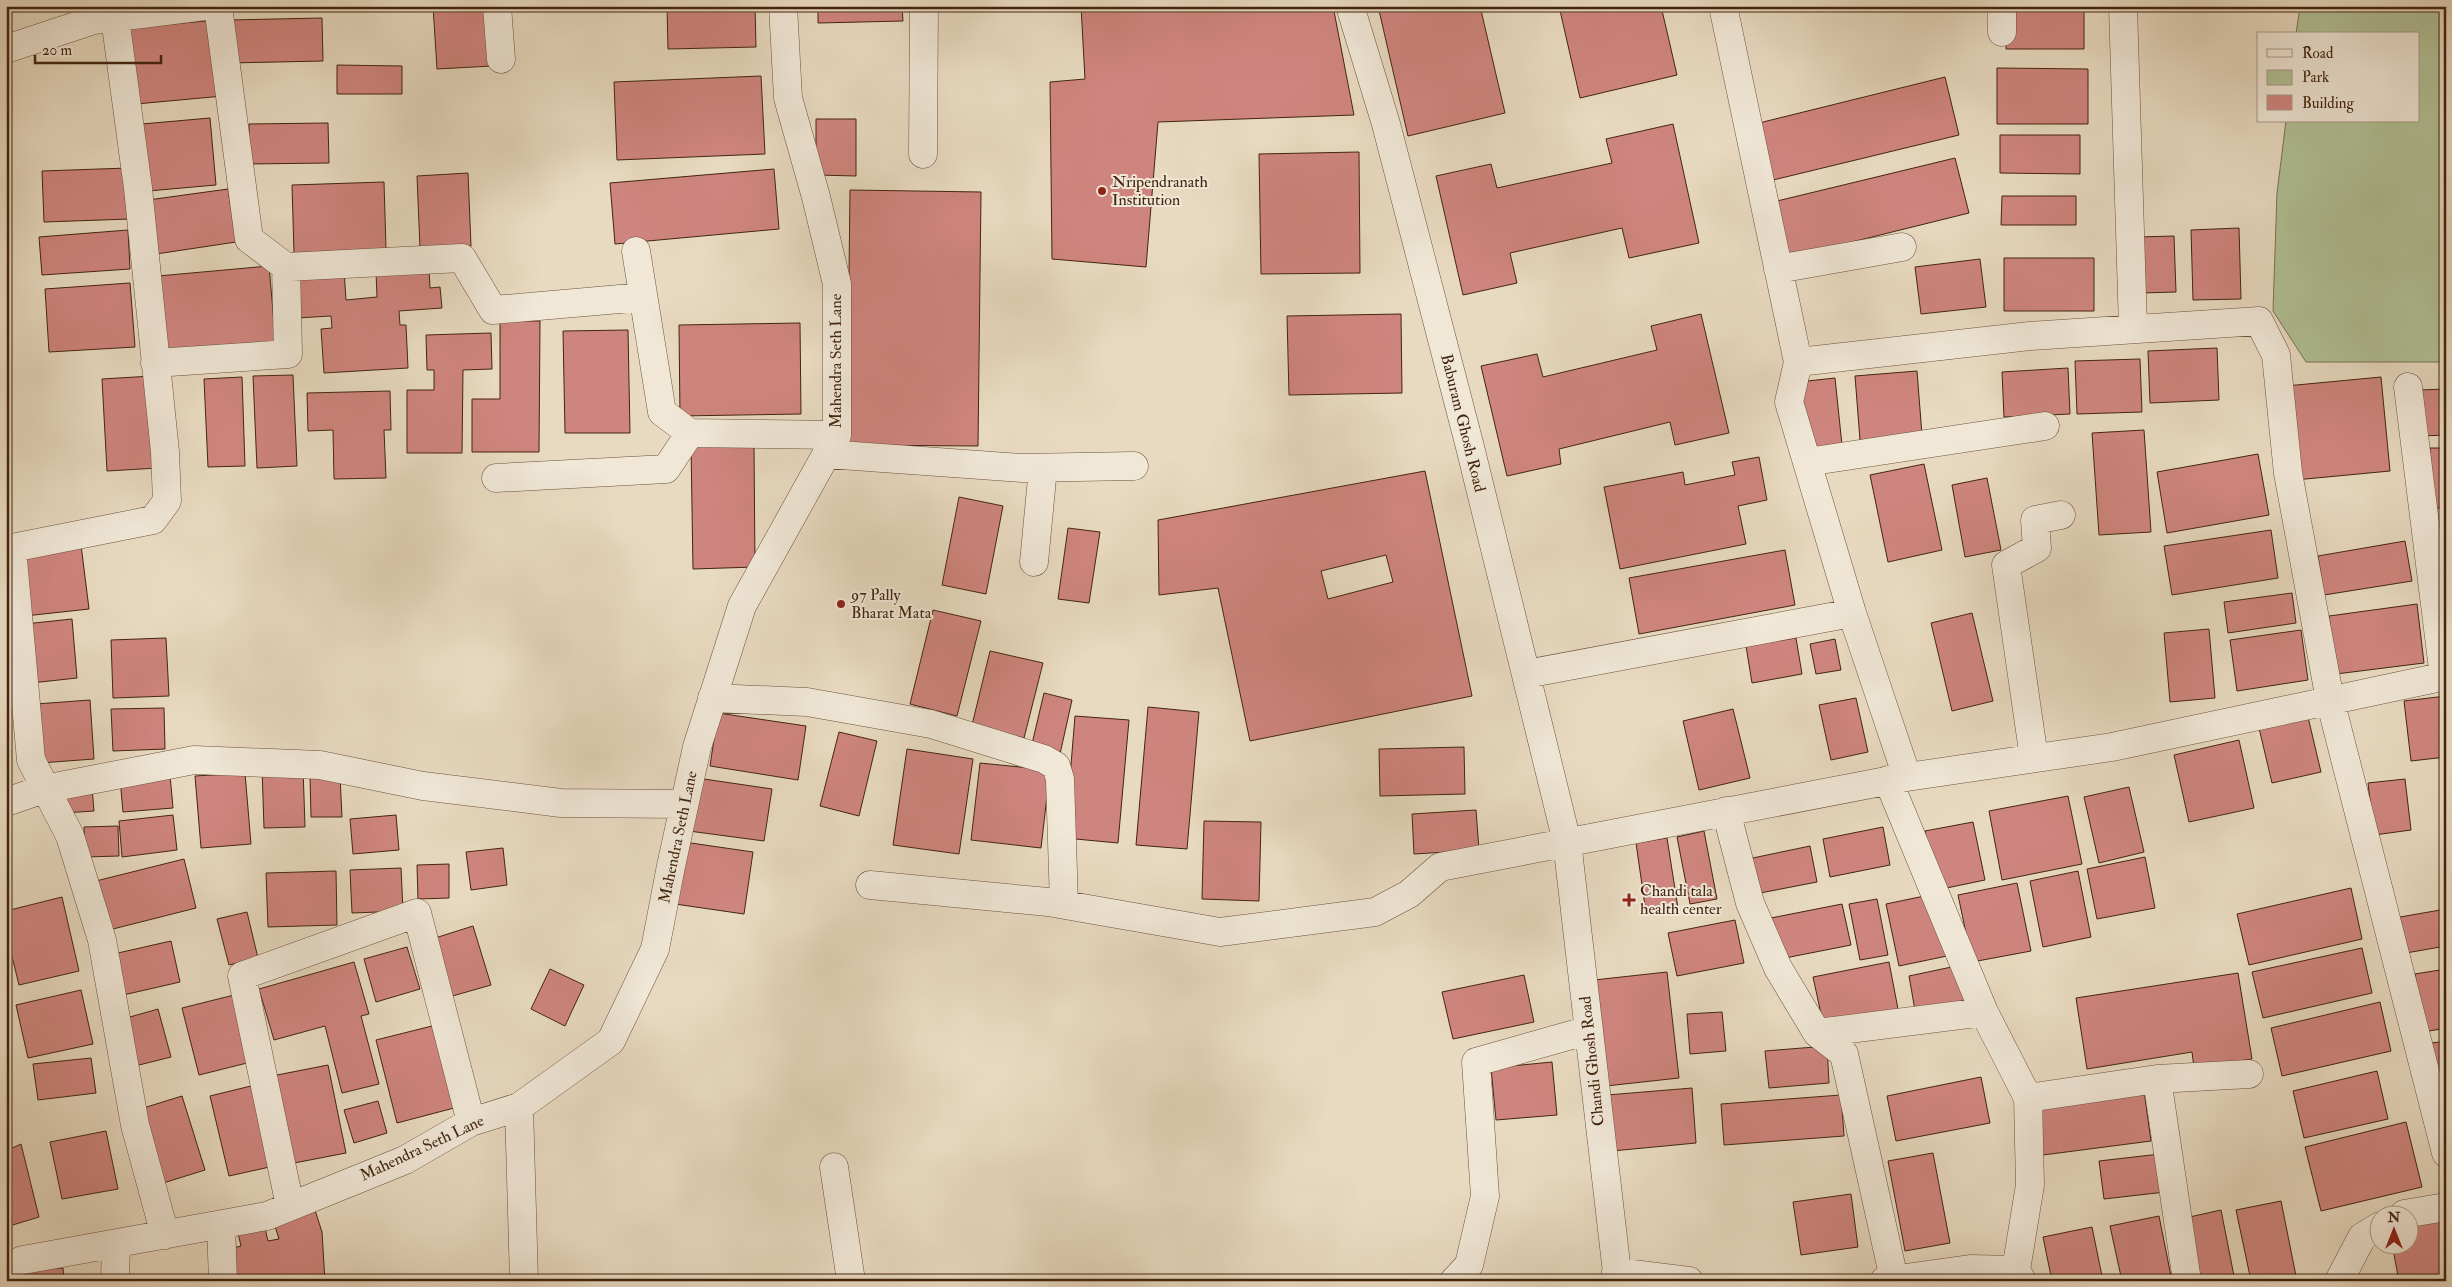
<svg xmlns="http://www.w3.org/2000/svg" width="2452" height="1287" viewBox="0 0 2452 1287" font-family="'IM FELL Double Pica',serif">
	<rect width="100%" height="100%" fill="#e8dac1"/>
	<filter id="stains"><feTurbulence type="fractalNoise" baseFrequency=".004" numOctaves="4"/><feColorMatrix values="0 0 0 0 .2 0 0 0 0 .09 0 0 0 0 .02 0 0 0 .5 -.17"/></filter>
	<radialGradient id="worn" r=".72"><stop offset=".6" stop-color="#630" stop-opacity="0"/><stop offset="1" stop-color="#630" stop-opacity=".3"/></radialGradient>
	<path fill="#b1c197" stroke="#7a7352" d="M2300,6h146v356h-140l-33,-51 4,-118 9,-72h132v-87h-122z"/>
	<path fill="#cf857f" stroke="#42250e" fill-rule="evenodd" d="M433,6h55l4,60 -55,3z
		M667,6h88l1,41 -88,2z
		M818,6h84l1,15 -85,2z
		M1081,6h252l21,109 -196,7 -12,145 -94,-8 -2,-177 35,-3z
		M1378,6h102l25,107 -97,23z
		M1559,6h102l16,69 -97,23z
		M2006,8l78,1v40h-78z
		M322,18l1,43 -94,2v-43z
		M216,20l7,76 -87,8 -7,-76z
		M337,65l65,1v28h-65z
		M1997,68l91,1v55h-91z
		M761,76l4,78 -148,6 -3,-78z
		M1945,77l14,58 -190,46 -14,-57z
		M210,118l6,67 -68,6 -6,-67z
		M816,119h40v57l-40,-1z
		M328,123l1,40 -80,1v-40z
		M1673,124l26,119 -70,15 -7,-30 -112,25 7,30 -54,12 -27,-119 55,-12 6,24 115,-25 -6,-24z
		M2000,135h80v39l-80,-1z
		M1359,152l1,121 -99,1 -2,-120z
		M1955,158l14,55 -182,45 -14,-56z
		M128,168l2,51 -86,3 -2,-51z
		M774,169l5,60 -164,15 -5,-61z
		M468,173l3,73 -51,2 -3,-72z
		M384,182l2,67 -92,4 -2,-68z
		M228,189l8,53 -80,12 -8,-54z
		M850,190l131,2 -3,254 -131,-1z
		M2002,196h74v29h-75z
		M2239,228l2,71 -48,1 -2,-70z
		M128,230l2,39 -88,6 -3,-38z
		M2174,236l2,56 -36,1 -2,-56z
		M2004,258h90v53h-90z
		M1980,259l6,48 -65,7 -6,-47z
		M269,266l7,79 -110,11 -8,-80z
		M429,268l1,20 10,-1 2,21 -43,3 1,14h6l2,43 -84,5 -3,-44 11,-1 -1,-12 -34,2 -3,-44 50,-4 2,30 31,-3 -1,-25z
		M130,283l5,64 -86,5 -4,-63z
		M1401,314l1,79 -113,2 -2,-79z
		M1701,314l28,119 -54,12 -5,-23 -111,27 2,15 -54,12 -26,-110 56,-12 6,23 114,-27 -6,-24z
		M500,321h40l-1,131h-67v-53h28z
		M800,323l1,91 -121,2 -1,-91z
		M628,330l2,103h-65l-2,-102z
		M491,333l1,36 -29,1 -1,83h-55v-63h27v-20h-7l-1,-35z
		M2217,348l2,52 -69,3 -2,-52z
		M2140,359l2,53 -65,2 -2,-53z
		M2068,368l2,46 -66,3 -2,-45z
		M1917,371l5,64 -62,5 -5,-64z
		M293,375l4,91 -40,2 -4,-92z
		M152,376l6,92 -51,3 -5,-92z
		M242,377l3,89 -37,1 -4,-88z
		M2381,377l9,94 -95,9 -9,-94z
		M1835,378l7,67 -37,4 -7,-67z
		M2446,389v46l-24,1 -2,-46z
		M390,391l1,39h-7l2,48 -52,1 -1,-49 -25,1 -1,-38z
		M2144,430l7,102 -52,3 -7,-102z
		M754,444l1,123 -62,2 -2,-124z
		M2430,448h16v60h-16z
		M2258,454l11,61 -102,18 -10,-61z
		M1759,457l8,43 -29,6 8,38 -126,25 -16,-82 79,-15 2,13 50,-10 -3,-13z
		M1924,464l18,86 -54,12 -18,-87z
		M1425,471l47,225 -222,45 -32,-153 -59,7 -1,-75zM1386,555l7,27 -65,17 -7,-28z
		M1987,478l14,72 -36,7 -13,-72z
		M959,497l44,9 -17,88 -44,-9z
		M1068,528l32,4 -11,71 -31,-4z
		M2271,530l7,48 -106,17 -8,-49z
		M2405,541l7,40 -88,14 -6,-39z
		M81,545l8,64 -64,7 -7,-65z
		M1785,550l10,55 -156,29 -10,-56z
		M2292,593l4,30 -68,10 -4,-31z
		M2417,604l7,59 -88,11 -7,-58z
		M933,610l48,11 -24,95 -47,-12z
		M1972,613l21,88 -41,10 -21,-88z
		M72,619l5,59 -46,5 -6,-59z
		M2209,629l6,69 -45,4 -6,-69z
		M2301,630l7,50 -71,11 -7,-51z
		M166,638l3,58 -56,2 -2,-58z
		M1796,638l6,36 -50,9 -6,-37z
		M1835,639l6,31 -25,4 -6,-30z
		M990,651l53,12 -19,75 -52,-13z
		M1044,693l28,7 -12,54 -29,-6z
		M2446,696v61l-35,4 -7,-60z
		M1856,698l12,54 -37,8 -12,-55z
		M90,700l4,59 -54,4 -4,-59z
		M1148,707l51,5 -12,137 -51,-4z
		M164,708l1,41 -52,2 -2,-42z
		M1733,709l17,69 -51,12 -16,-69z
		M718,713l88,13 -8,54 -88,-14z
		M1075,716l54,4 -11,123 -53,-5z
		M2308,717l13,55 -49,11 -13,-55z
		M839,732l38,9 -18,75 -39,-10z
		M2239,740l15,68 -65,14 -15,-67z
		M1464,747l1,47 -85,2 -1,-47z
		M907,749l66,10 -14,95 -66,-9z
		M980,763l70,7 -9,78 -70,-8z
		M303,767l2,60 -41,1 -2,-60z
		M245,773l6,71 -50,4 -6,-72z
		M170,775l3,33 -50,4 -3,-33z
		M340,776l2,41h-31l-1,-40z
		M697,778l75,11 -8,52 -75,-10z
		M2405,779l6,51 -37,5 -6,-52z
		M92,787l2,24 -31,2 -2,-24z
		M2129,787l15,65 -45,11 -15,-66z
		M2068,796l14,68 -80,16 -13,-69z
		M1476,810l3,40 -65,4 -2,-40z
		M173,815l4,35 -55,7 -3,-36z
		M396,815l3,35 -46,4 -3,-35z
		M1204,821l57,1 -2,79 -57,-2z
		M1973,822l12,58 -48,10 -12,-59z
		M118,826l1,30 -34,1 -1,-30z
		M1883,827l7,38 -60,12 -7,-38z
		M1704,831l13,68 -27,5 -13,-67z
		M1667,838l11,70 -32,5 -10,-70z
		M684,842l69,10 -9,62 -69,-10z
		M1810,846l7,36 -62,12 -7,-35z
		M503,848l4,37 -36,5 -5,-38z
		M2145,857l10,51 -58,11 -10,-50z
		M184,859l12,49 -91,23 -13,-49z
		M449,864v34l-31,1 -1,-34z
		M401,868l2,43 -51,2 -2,-43z
		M336,871l1,54 -69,2 -2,-54z
		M2078,871l13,66 -48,10 -13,-66z
		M2017,883l14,68 -59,11 -14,-67z
		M2351,888l11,51 -113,26 -12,-51z
		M1934,894l13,62 -48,10 -13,-62z
		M62,897l17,74 -60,14 -13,-53v-21z
		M1877,899l11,56 -28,5 -11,-56z
		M1842,904l9,41 -71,14 -9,-41z
		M2446,909v37l-40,7 -6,-36z
		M247,912l11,46 -29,7 -12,-46z
		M1735,920l9,43 -67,13 -9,-43z
		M473,926l18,59 -42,12 -17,-58z
		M171,941l9,41 -61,14 -10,-41z
		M407,947l13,42 -44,13 -12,-43z
		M2362,948l10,45 -109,25 -11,-46z
		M354,962l15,52 -8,2 18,68 -37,9 -17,-67 -51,14 -15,-51z
		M1889,962l9,47 -75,14 -10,-46z
		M1961,965l9,41 -54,10 -7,-40z
		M550,969l34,16 -19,41 -34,-17z
		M2446,969v59l-22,4 -9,-58z
		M1667,972l12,106 -73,8 -12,-106z
		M2238,973l14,86 -58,9 -2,-16 -105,17 -11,-71z
		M1524,975l10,47 -81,17 -11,-47z
		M81,990l12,54 -65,14 -12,-53z
		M234,995l17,67 -52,13 -17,-67z
		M2380,1002l11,49 -109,25 -11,-48z
		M158,1009l13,48 -36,9 -12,-47z
		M1722,1012l4,39 -36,3 -3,-40z
		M432,1026l22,82 -57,15 -21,-83z
		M2446,1041v40l-7,1 -7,-39z
		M1827,1046l2,37 -60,5 -4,-37z
		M91,1058l5,35 -58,7 -5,-36z
		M1552,1062l5,53 -61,5 -5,-52z
		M328,1065l18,88 -57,11 -17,-88z
		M2377,1071l11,48 -84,19 -11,-47z
		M1981,1077l9,46 -94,18 -9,-45z
		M255,1085l19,81 -45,10 -19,-80z
		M1692,1088l4,55 -84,8 -5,-56z
		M2144,1091l7,50 -108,14 -6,-50z
		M1841,1095l3,41 -120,9 -3,-41z
		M182,1096l23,74 -45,14 -23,-74z
		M378,1101l9,32 -33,10 -10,-33z
		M2406,1122l16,65 -101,24 -16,-64z
		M106,1131l12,58 -56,10 -12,-57z
		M21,1144l18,73 -33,10v-76z
		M1933,1153l17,90 -45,8 -17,-90z
		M2160,1154l5,38 -61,7 -5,-38z
		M1851,1194l7,53 -57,8 -8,-53z
		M2281,1201l16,80h-46l-15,-71z
		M314,1207l8,25 3,49h-93l-7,-31 16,-4 -4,-17 27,-5 4,17 11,-2 -6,-19z
		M2221,1210l14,71h-38l-12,-63z
		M2159,1216l13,65h-50l-12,-55z
		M2446,1218v57l-32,6h-15l-7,-37h18v-19z
		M2092,1227l11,54h-51l-9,-44z
		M63,1268l1,13h-38v-12z"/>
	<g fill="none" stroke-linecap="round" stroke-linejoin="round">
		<g stroke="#6c523b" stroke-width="29">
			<path id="minor" d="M218,6l31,233 37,28
				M497,6l4,53
				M1350,6l36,118 84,323 97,395 51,439
				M1723,6l75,356 232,-26 229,-15 17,34 12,118 42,227 116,453
				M2002,6v26
				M2123,6l10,322
				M6,49l88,-29 111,-14
				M923,154l1,-148
				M636,251l26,161 28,21
				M1778,269l124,-22
				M1798,362l-9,40 63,211 55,164
				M155,363l133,-9 -2,-87 176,-9 31,52 150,-13
				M2408,387l36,290
				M826,454l196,14 112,-2
				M1807,462l238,-36
				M496,478l170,-9 24,-36 147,2
				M12,548l141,-28 14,-19 -2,-49 -27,-264 -23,-170
				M6,549l6,-1 19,212 39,76 32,104 33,185 30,110
				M1034,562l9,-94
				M1526,674l326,-61
				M712,698l95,4 124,22 113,35 12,7 4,13 4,125
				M2034,758l-28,-193 31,-17 -2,-28 26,-5
				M1888,780l96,232 44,86 2,87 -14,85
				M6,802l38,-13 150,-29 126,5 103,21 138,17 123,1
				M1726,811l24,92 28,65 39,65 27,21 50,225
				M870,885l178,17 172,30 155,-20 34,-18 31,-27 467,-90 205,-30 334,-71
				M1817,1033l167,-21
				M2157,1079l30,202
				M2028,1098l129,-19 92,-5
				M519,1107l5,174
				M834,1167l17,114
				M290,1206l-48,-230 175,-63 54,209
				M2404,1214l42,-7
				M221,1225l2,56
				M6,1267l17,-7 244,-44 138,-56 66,-38 48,-15 92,-66 44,-92 16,-83 26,-119 45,-141 95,-171v-151l-21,-87 -28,-99 -5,-92
				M1616,1272l73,9
				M115,1281l1,-37
				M1454,1281l15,-16 16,-69 -9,-134 113,-32
				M1884,1281l86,-12 46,1 6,11
				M2339,1281l23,-44 18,-11"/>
		</g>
		<use href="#minor" stroke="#f0e7d7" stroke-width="28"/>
	</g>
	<g fill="#8f2418" stroke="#f0e7d7" stroke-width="2">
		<circle cx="1102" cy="191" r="5"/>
		<circle cx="841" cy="604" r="5"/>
		<path d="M1626.5 892.5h5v5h5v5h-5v5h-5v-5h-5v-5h5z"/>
	</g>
	<g text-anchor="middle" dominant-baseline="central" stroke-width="4" stroke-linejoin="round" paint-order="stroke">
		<g font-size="16" fill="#42250e" stroke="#f0e7d7" text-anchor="start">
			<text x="1112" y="182">Nripendranath<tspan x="1112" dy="18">Institution</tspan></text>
			<text x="851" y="595">97 Pally<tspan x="851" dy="18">Bharat Mata</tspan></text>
			<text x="1640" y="891">Chandi tala<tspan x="1640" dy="18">health center</tspan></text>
		</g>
		<g font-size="16" fill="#42250e" stroke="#f0e7d7">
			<text transform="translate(836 361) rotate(-90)">Mahendra Seth Lane</text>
			<text transform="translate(1463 423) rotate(76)">Baburam Ghosh Road</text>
			<text transform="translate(678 837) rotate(-78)">Mahendra Seth Lane</text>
			<text transform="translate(1592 1061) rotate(-96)">Chandi Ghosh Road</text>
			<text transform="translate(422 1148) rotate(-25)">Mahendra Seth Lane</text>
		</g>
	</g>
	<rect width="2452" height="1287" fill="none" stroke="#e8dac1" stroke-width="25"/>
	<rect x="8" y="8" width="2437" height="1272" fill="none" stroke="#42250e" stroke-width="2.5"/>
	<rect x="12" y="12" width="2427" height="1262" fill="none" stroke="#42250e"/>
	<rect x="2257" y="32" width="162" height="90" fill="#f0e7d7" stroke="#aa9987"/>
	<rect x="2267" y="49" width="25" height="8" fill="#f0e7d7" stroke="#aa9987"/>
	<text x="2302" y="58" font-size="15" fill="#42250e">Road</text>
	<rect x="2267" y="70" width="25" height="15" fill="#b1c197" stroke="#aa9987"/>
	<text x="2302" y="82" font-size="15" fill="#42250e">Park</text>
	<rect x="2267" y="95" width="25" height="15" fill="#cf857f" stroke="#aa9987"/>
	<text x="2302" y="108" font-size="15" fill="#42250e">Building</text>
	<g transform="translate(2394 1230)"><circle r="24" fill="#f0e7d7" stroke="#aa9987"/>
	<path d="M0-4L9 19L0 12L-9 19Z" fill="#8f2418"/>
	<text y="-8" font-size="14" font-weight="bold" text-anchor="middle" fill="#42250e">N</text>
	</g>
	<path d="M35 55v8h126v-8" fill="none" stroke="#42250e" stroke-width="2.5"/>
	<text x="42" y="55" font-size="15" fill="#42250e" stroke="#f0e7d7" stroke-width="4" paint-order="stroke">20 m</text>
	<rect width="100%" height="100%" filter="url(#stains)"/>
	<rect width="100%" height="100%" fill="url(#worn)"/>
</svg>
